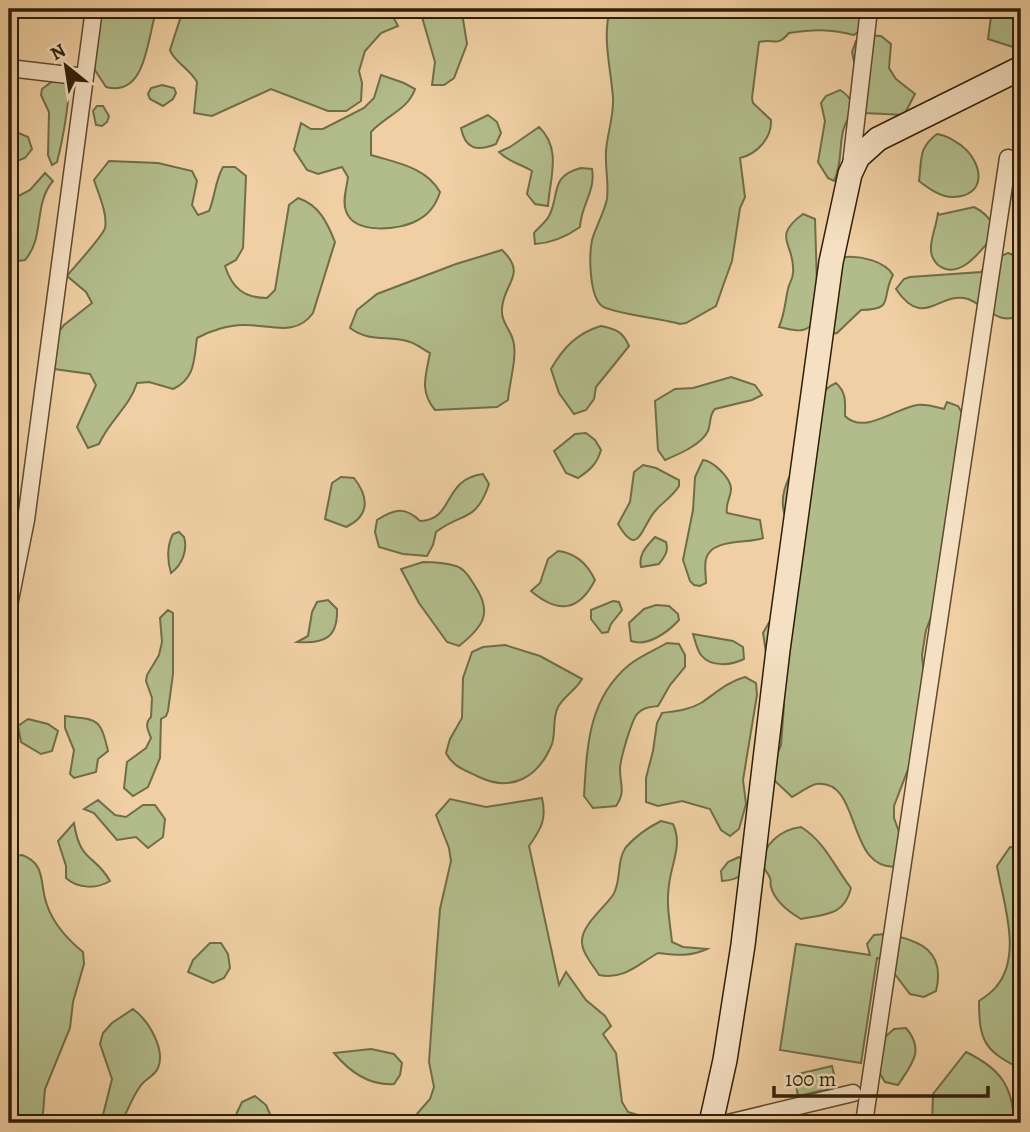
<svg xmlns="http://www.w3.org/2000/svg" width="1030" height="1132" viewBox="0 0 1030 1132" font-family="Alegreya,serif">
	<rect width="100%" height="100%" fill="#efcfa3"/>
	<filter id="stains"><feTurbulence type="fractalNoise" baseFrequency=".00286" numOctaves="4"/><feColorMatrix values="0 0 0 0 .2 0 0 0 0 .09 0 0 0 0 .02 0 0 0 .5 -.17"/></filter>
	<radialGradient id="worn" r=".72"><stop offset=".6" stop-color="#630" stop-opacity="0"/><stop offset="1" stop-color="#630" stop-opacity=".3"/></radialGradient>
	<path fill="#b2bc8b" stroke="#706d49" stroke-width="2" d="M99,9h58c-10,25 -9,89 -51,78l-13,-20z
		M186,9h203l9,17 -17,7 -16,18 -6,20 3,12 -1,18 -15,10h-18l-57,-22 -59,27 -18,-3 3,-31c-7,-13 -24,-21 -27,-32l12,-37z
		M431,9l23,1 9,9 4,25 -13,34 -10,7h-12l3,-23 -13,-45z
		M610,9h251l2,19 -9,7c-25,-6 -39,-6 -65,-2 -13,15 -14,5 -30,9l-7,56 1,5 18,17c1,18 -14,34 -31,38l5,39 -5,11 -8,53 -8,22 -8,23 -30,17 -6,1c-16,-5 -70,-11 -78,-18 -13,-10 -13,-51 -10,-66 4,-14 12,-27 15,-41 2,-15 -2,-32 -1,-48 1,-17 8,-34 7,-53 -2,-30 -11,-59 -3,-89z
		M992,9h29v44l-6,-1 -2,-5 -25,-8z
		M868,35l13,1 10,8 -2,24 7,11 19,15 -11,21 -39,-2 -13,-61 4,-11z
		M381,75l23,8 11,6c-7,21 -30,27 -44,43v23c26,8 55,12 69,37 -4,13 -11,23 -24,29 -17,9 -62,14 -70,-10 -4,-10 1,-24 2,-34l-6,-10 -24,7 -11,-4 -13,-20 7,-27 10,6h12l41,-21 10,-10z
		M57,78l10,4c5,12 -6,65 -10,80l-5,3 -4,-10 1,-43 -8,-17 1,-6z
		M162,85l12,3 2,5 -3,6 -10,7 -13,-7 -2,-5 3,-6z
		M840,90c5,3 10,7 11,13 2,10 -6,19 -8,28 -4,17 -1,34 -9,50l-6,-3 -10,-16 7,-41 -4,-18 5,-7z
		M97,106h6l6,10 -2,6 -5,4 -6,-1 -3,-14z
		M488,115l9,7 4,11 -5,11c-19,8 -31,5 -35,-16z
		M539,127c23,22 11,50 9,79l-13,-2 -8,-10 5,-23c-13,-8 -22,-8 -33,-19l11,-5z
		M9,129l19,8 4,12 -7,9 -16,6z
		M937,134c11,2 16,6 25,12 21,17 26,50 -9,51 -13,0 -25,-9 -34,-16 3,-22 -1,-33 18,-47z
		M109,161l49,2 34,8 5,10 -5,24 6,10 11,-4c6,-14 6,-30 14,-44h12l11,9 -3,72 -7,12 -11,6c7,22 19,32 42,32l8,-8 14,-85 9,-7c21,7 29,24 37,44l-22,71c-17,24 -42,12 -67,12 -16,-1 -36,6 -49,13 -3,22 -2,41 -24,51l-24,-7 -12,1c-7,23 -28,38 -38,61l-11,4 -11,-21 19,-42 -6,-11 -36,-5 -11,-4v-12l21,-28 28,-22 -6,-11 -19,-16c7,-9 36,-40 38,-48 3,-14 -7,-35 -11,-48z
		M581,168l11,1c4,22 -11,36 -12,58 -14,10 -28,16 -45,17l-1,-11c4,-5 12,-11 15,-17 11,-20 0,-40 32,-48z
		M45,173l8,8c-20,23 -8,57 -28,79l-16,2v-61l21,-11z
		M974,207c13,7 18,13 21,27 -13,15 -35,48 -57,31 -4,-4 -7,-9 -7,-15 -1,-11 6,-25 7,-38v3z
		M803,214l12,5 3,99c-13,17 -20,13 -39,9 6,-14 6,-25 9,-38 1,-6 5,-10 5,-16 3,-29 -23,-35 10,-59z
		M502,250c26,25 1,33 0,59 -1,13 8,20 11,31 5,15 -4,44 -5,60l-11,7 -62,3c-16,-19 -9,-35 -5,-57 -6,-3 -13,-9 -20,-11 -22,-8 -38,2 -60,-14l7,-18 20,-16 79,-30z
		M1008,253l13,5v56c-21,14 -34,-8 -53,-15 -29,-9 -44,32 -72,-10l8,-10 6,-2 71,-5 8,-11z
		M846,257c15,-1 39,4 47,18 -13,24 3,34 -32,35l-24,23 -6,1 9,-73z
		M601,326c15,3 22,6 28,20l-33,41 -2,12 -8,11 -12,4 -15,-21 -8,-24c12,-21 26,-36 50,-43z
		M731,377l24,8 7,10 -10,5 -37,9c-6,6 -4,14 -7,22 -7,14 -29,23 -43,29l-7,-10 -3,-49 20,-12 18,-1z
		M836,383c11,10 9,20 9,33 19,19 49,-7 72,-11 9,-1 19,2 27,4l3,-7 11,4c11,17 6,24 -2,41l-9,129 -21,54 -4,25 4,40 -9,51 -23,60v12l9,25 -2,23c-57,10 -37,-88 -85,-82 -7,2 -17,9 -24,13l-17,-16 -4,-12 10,-24 3,-40 -15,-33 -6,-39 19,-33 3,-84c-9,-27 11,-47 20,-72 5,-13 4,-31 11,-43 3,-7 13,-15 20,-18z
		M586,433l9,7 6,10c-4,14 -11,20 -23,28l-12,-5 -12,-22 21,-17z
		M703,460c10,1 28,18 28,29 0,9 -6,14 -4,24l33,7 3,18c-15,6 -52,0 -57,21 -2,7 0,16 0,24l-6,3 -6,-1 -4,-4 -7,-21 10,-50 2,-33z
		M643,465l13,3 23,12v6c-6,10 -16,16 -23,24 -15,16 -17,50 -38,14l12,-22 4,-30z
		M483,474l6,10c-13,39 -27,28 -53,48l-3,13 -6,11 -24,-2 -24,-7 -4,-15 2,-12c17,-11 28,-14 43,1 35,-1 22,-42 63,-47z
		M341,477l13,1c15,19 16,38 -8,49l-21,-8 7,-36z
		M179,532l5,5c4,13 -2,28 -13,36 -4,-13 -4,-28 2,-39z
		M655,537l11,5c3,10 -2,15 -7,22l-18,3c-3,-13 6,-21 14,-30z
		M558,551c18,2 29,12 37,29 -17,33 -38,33 -64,11l9,-8 8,-24z
		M423,562c11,0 23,1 33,4 9,3 14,12 19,20 18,27 8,41 -16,60l-12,-4 -28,-39 -18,-34z
		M328,600l9,9c1,29 -13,35 -40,33l11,-6 4,-24 5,-10z
		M613,601l6,1 3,8 -11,14 -3,8 -6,1 -11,-14v-9z
		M656,605l13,1 9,8 1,6c-11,12 -31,27 -48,21l-2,-18 15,-14z
		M168,610l5,3v61l-5,37 -2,5 -5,3 -1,39 -12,29 -15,9 -9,-8 3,-26 19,-14 5,-10c-3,-8 -7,-14 0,-21l1,-19 -6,-17 1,-6 12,-20 3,-13 -2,-24z
		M693,634l40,7 10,6 1,12c-12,6 -33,9 -43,-4 -4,-5 -6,-15 -8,-21z
		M667,643l12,1 6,11v12l-15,18 -12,21c-7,1 -14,1 -20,7 -6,5 -18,47 -18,56 0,17 6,22 -4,37l-23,2 -9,-12c3,-49 4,-97 45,-131 11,-9 26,-15 38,-22z
		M505,645l35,11 42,23c-6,11 -18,17 -24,28 -6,12 -2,25 -6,37 -13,32 -39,49 -73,33 -14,-7 -26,-10 -33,-24l4,-14 12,-21 1,-40 9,-26 11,-5z
		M745,677l11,6 1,12 -14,85 3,24 -7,25 -9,7 -9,-6 -11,-21 -28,-8 -24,5 -12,-4v-24l7,-27 4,-28 5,-10c13,-2 27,-3 39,-10 15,-10 26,-21 44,-26z
		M65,716c34,4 35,2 43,35l-10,8 -2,13 -22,6 -4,-4 4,-24 -9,-22z
		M28,719l20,5 10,7 -6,20 -11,3 -20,-12 -3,-16z
		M542,798c5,21 -1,31 -13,48l30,139 7,-13 20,28 19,16 6,10 -8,8 13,19 6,49 6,10 36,11h-255l21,-24 4,-12 -5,-25 8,-115 3,-38 11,-48 -2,-13 -13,-33 14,-16 36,8z
		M98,800l17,15 11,2 17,-12h12l10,14 -2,18 -15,11 -12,-11 -19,3 -23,-27 -10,-4z
		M661,821l12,3c10,21 -2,40 -4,61 -3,19 1,38 3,57l11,5 24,2c-17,8 -31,6 -49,4 -21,12 -34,27 -59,22 -6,-10 -18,-23 -17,-35 1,-16 22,-32 31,-45 9,-15 3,-34 13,-48 9,-10 23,-20 35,-26z
		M74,823c6,40 21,31 36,58 -13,8 -32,8 -44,-3v-12l-8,-25z
		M801,827c24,15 33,39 50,61 -7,28 -25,26 -50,31 -12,-7 -26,-17 -30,-32 -2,-8 2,-3 -2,-11 -1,-3 -5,-6 -5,-9 -5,-22 19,-38 37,-40z
		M1010,847l11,1v221c-36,-18 -42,-27 -42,-68 6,-4 13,-9 17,-14 27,-31 7,-85 1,-121z
		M22,855c25,9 17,29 25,50 7,20 20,34 36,47l1,12 -11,38 -3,26 -25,61 -2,24 -5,10 -14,-3 -15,-11v-252z
		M739,857l10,6c-6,13 -12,17 -27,18l-1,-10 7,-9z
		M886,934c34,6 60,17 50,57l-12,6 -14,-3 -26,-34 -7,-2 -16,105 -81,-13 16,-106 74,11 -3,-11 7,-9z
		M210,943h11l7,11 2,14 -6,10 -11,5 -25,-11 5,-12z
		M133,1009c15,11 33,40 25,59 -4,9 -14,11 -19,20 -7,10 -12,24 -18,35h-14l-4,-8 9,-36 -12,-35 3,-11 9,-10z
		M906,1028c19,22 6,36 -8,57l-13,-3 -6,-10 6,-35 9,-8z
		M371,1049l23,5 8,9 -2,12 -6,9c-25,2 -45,-13 -60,-31z
		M966,1052c33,16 47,33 48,71h-82l1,-29z
		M832,1066l5,21 -39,9 -4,-21z
		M255,1096l11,9 8,18h-42l10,-21z"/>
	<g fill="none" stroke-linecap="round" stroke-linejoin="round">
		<g stroke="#5f4a2e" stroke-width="19">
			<path id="street" d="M9,68l76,9
				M851,165l18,-156
				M9,605l17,-85 68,-511
				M728,1123l125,-30
				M864,1123l144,-965"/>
		</g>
		<g stroke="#2f1e07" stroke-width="26">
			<path id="secondary" d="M711,1123l14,-63 18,-115 35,-295 53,-388 19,-88 8,-17 20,-18 143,-71"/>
		</g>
		<use href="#street" stroke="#f5e0c3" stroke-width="16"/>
		<use href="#secondary" stroke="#f5e0c3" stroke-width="23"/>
	</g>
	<rect width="1030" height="1132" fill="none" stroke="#efcfa3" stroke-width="35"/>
	<rect x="10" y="10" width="1009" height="1111" fill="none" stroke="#2f1e07" stroke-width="3.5"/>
	<rect x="18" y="18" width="995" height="1097" fill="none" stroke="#2f1e07" stroke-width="2"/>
	<g transform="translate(66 66) rotate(330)" stroke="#f5e0c3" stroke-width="5" paint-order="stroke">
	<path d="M0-5L12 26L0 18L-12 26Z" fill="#2f1e07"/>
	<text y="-10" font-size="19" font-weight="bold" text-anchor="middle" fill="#2f1e07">N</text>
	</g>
	<path d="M774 1086v10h214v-10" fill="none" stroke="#2f1e07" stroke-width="3.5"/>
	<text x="785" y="1086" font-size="21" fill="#2f1e07" stroke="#f5e0c3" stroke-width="5" paint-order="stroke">100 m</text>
	<rect width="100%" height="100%" filter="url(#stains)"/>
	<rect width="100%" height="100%" fill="url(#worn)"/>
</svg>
